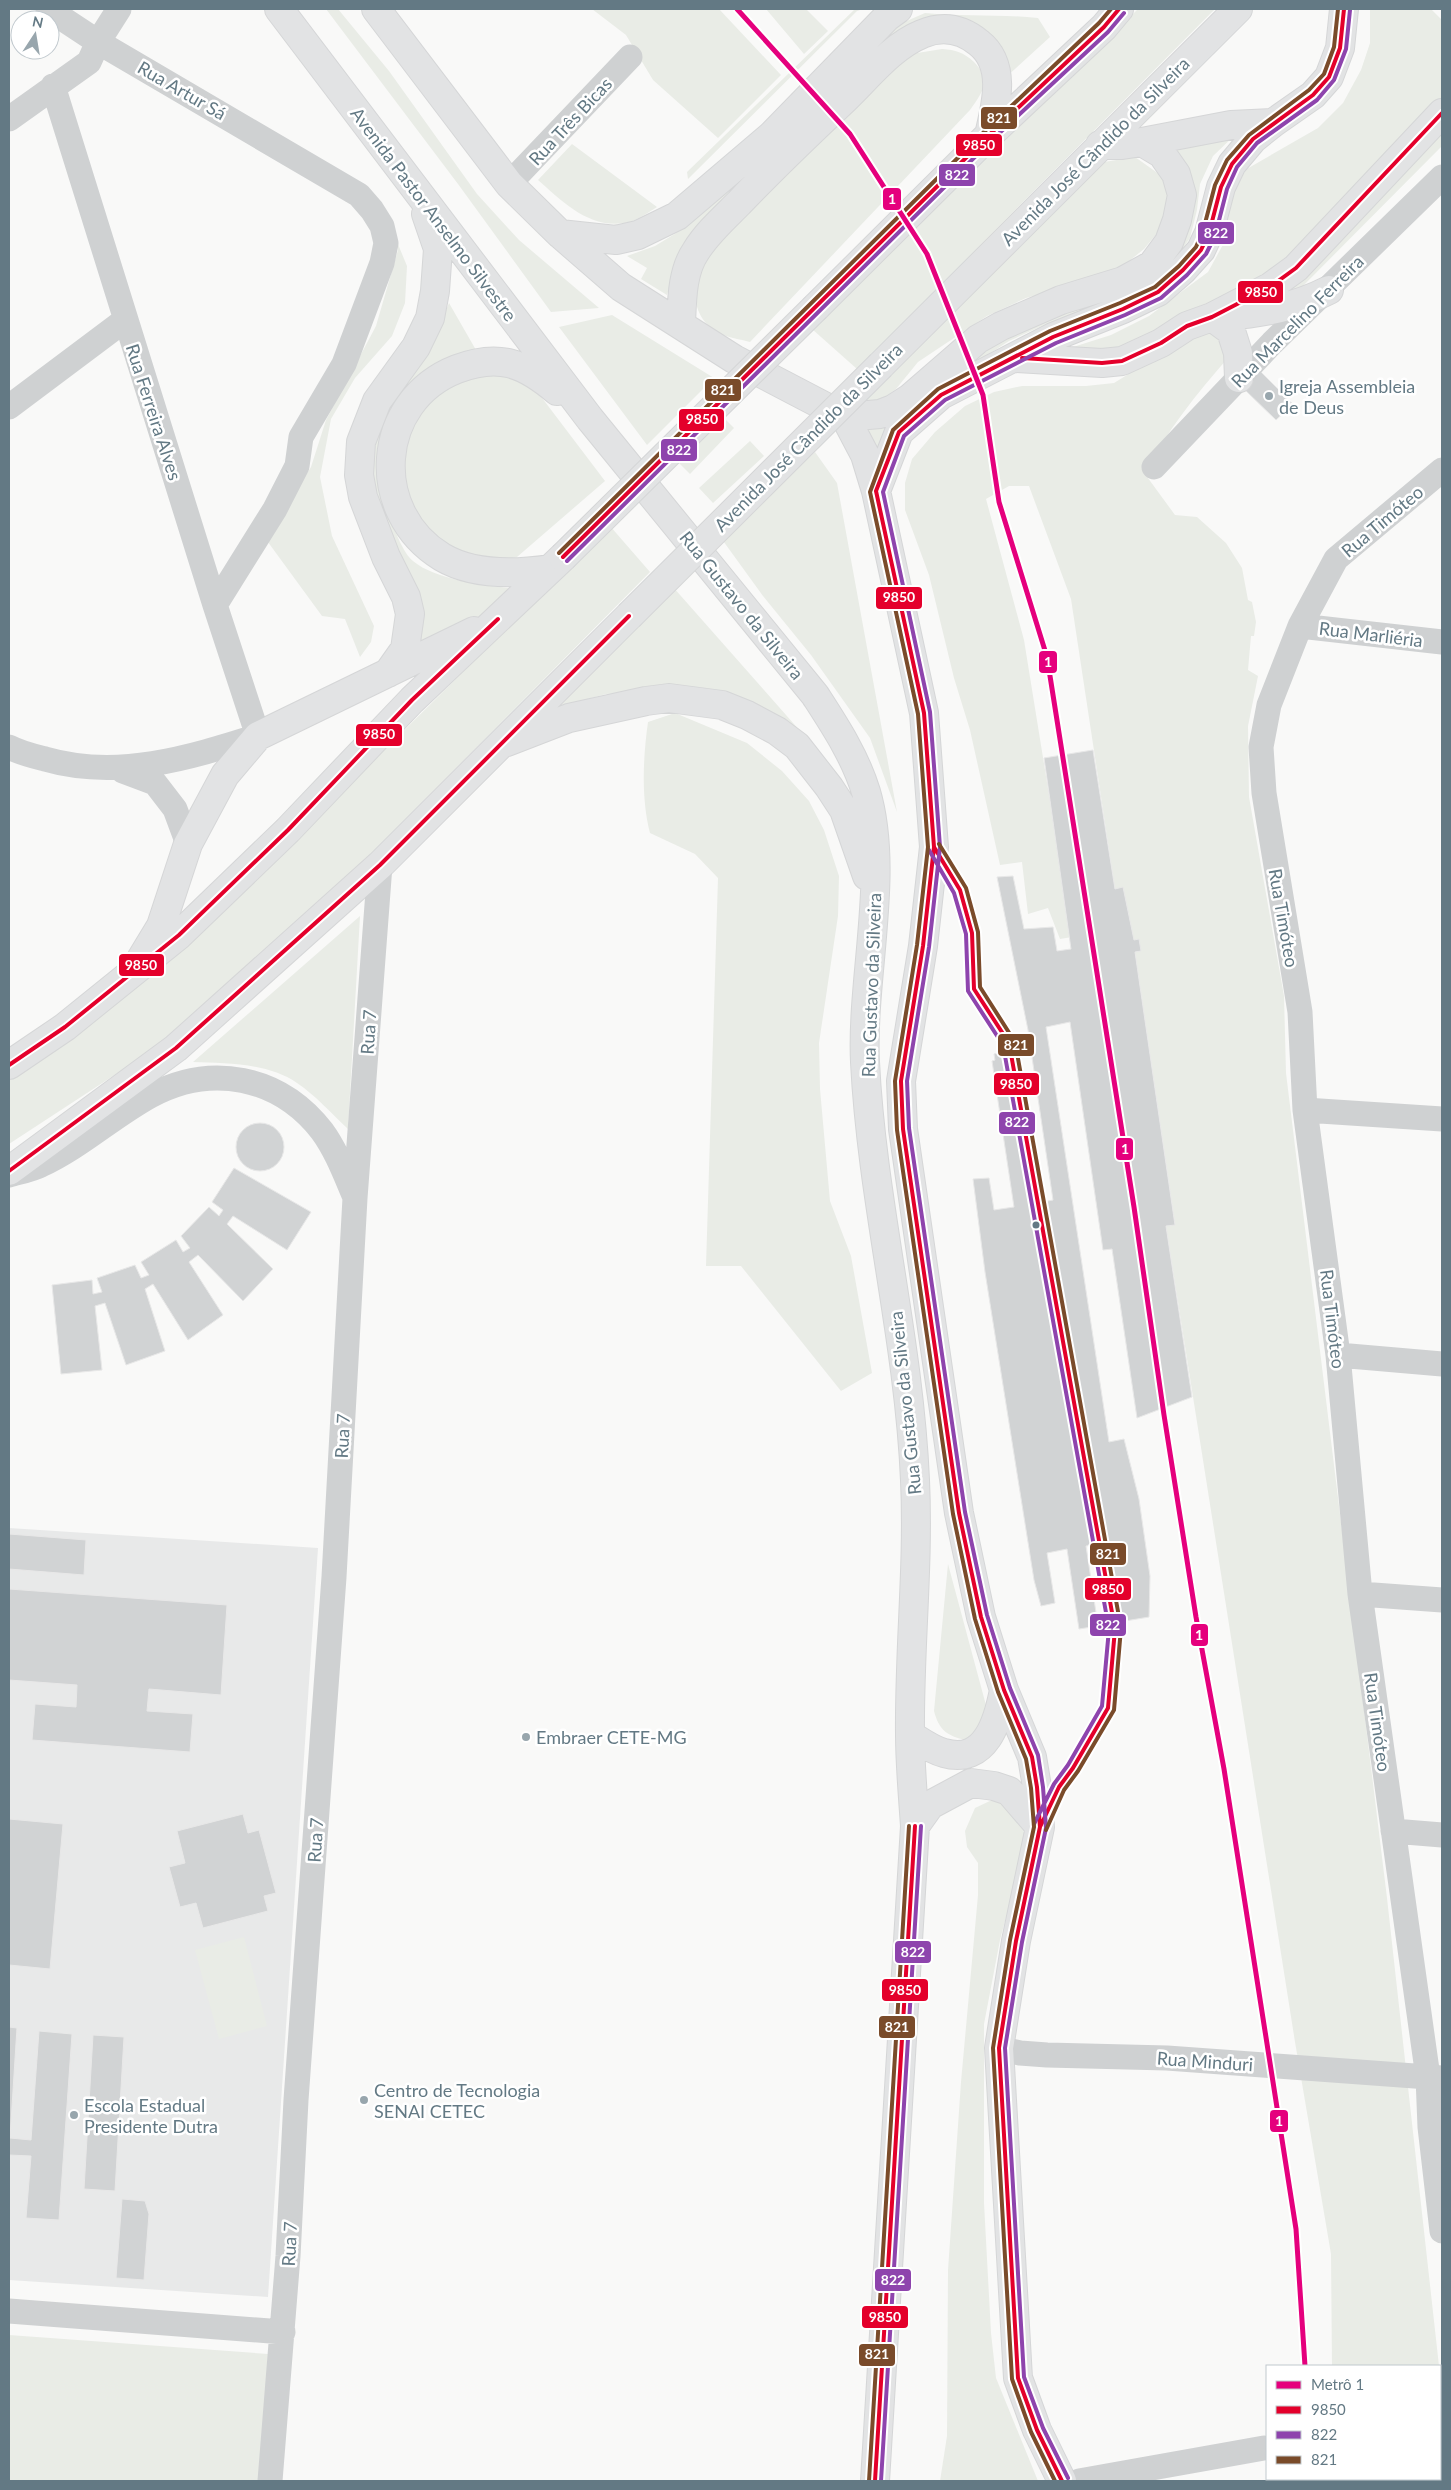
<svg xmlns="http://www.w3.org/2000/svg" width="1451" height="2490" viewBox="0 0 1451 2490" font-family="Lato,sans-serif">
	<rect width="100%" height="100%" fill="#f9f9f8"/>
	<path fill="#e8e9e9" d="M9,1528l309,20 -50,749 -259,-17z"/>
	<path fill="#e9ece6" d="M326,9h12l51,62 88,123 42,46 80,68 -48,4 -93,-128z
		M592,9h127l62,66 -63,63 -65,-58 -27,-45z
		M766,9h40l22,22 -24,23z
		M855,9h8l-6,2 -169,168 -1,-7z
		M1138,9h77l-358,360 -45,-40z
		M1370,9h61l11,11v80l-148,155 -69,47 -23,3 -22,10 -56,35 -73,4 60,-19 38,-19 59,-44 17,-31 6,-44 14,-27 73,-42 25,-25 18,-33 9,-27z
		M925,13c38,4 76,1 113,5l12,19 -45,41 -75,-58 -250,233 -13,42 -26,-16 6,-11 -20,-12 28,-10 31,-19 124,-115 67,-68 25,-21z
		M942,49c14,1 21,3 32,13 18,18 9,30 -4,48l-220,232c-10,-3 -22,-4 -31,-9 -26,-14 -27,-41 -22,-66l110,-121 104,-92z
		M1442,130v16l-147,148 -23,11z
		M1235,135l-22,21 -13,28 -3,26 -7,28 -13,19 -37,31 -69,30 -27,7 -35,16 -46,30 -89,83 -12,-23 145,-97 68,-25 32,-9 31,-18 36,-28 12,-18 4,-28 -23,-59z
		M572,144l85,63c-8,5 -18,12 -27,15 -39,9 -66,-19 -92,-42z
		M1135,157l31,22 3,24 -6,23 -19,23 -31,25 -87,24 -39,18 -69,46 -22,27 -20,15 -26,8 248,-249z
		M395,237l12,29 -2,37 -13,33 -37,42 -24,41 -11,58 12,59 42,90 -3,16 -11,15 -15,-38 -23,-3 -57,-78 46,-71 15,-47 50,-94 22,-76z
		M449,303l31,54 -51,17 -49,114c6,17 19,62 33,73 24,20 74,24 103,28l-51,39 -58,30 -38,-179 5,-59 40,-54 15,-14z
		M612,315l102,63 -67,67 -88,-118z
		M1213,331l10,12 4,16c-31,36 -61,72 -82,115l30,41 22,2 29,26 16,25 6,32 4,2 4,20 -2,14h-3l-3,34 10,6 -10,50 1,71 35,199 2,77 101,825 52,468h-107l-1,-112 -36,-212 -129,-816 9,-2 -40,-272 6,-1 -7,-11 -11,-52 -8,1 -44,-290 -42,-113h-20l-23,13 38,141 48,297 -12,2 -12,-31 -20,6 -6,-52 -22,3 -30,-135 -16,-52 -25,-103 -24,-65v-27l7,-24 23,-27 30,-26 29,-14 28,-6h64l28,-3 78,-48z
		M489,371l25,4 19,11 72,95 -88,76 -25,5 -57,-19 -30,-49 -1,-42 12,-33 21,-24 26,-15z
		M718,412l16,16 -44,46 -16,-16z
		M750,441l14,15 -51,47 -14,-15z
		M815,452l22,31 60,329 -27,-74 -59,-83 -48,-59 -42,-58z
		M610,526l40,46 -302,305 -183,165 -156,102v-66l186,-140z
		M673,587l143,162 -121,-60 -89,5 -63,17z
		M675,713l72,30 35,28 27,30 15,29 15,46 -1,40 -19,127 1,46 10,112 21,55 21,117 -31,18 -100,-125h-35l12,-388 -23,-24 -45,-21c-9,-35 -7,-75 -2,-111z
		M360,916l-12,213c-16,-15 -33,-34 -51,-46 -29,-20 -71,-20 -104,-21z
		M948,1564l39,145 -4,15 -17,16c-19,-4 -27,-10 -32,-29z
		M992,1800l17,2 16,11v31l-25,96 -16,84v179l7,130 5,45 42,103h-98l7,-45 1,-166 13,-188 17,-187v-32l-11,-16 -2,-16 10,-23z
		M244,1937l23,89 -48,13 -24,-89z
		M9,2335l259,19 -7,127h-252z
		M1440,2373l2,24v84h-116v-2h114z"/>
	<path fill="#d1d3d4" stroke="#e8e8e8" d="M1261,372l32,32 -17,16 -32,-31z
		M1093,750l22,139 8,-2 11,53 5,-1 2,12 -6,1 40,273 -9,1 26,171 -55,21 -25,-169 -9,1 -33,-228 -24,5 63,415 15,-3 15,60 11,77 -1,41 -30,5 -13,-79 -20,3 12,80 -19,3 -12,-80 -20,4 8,50 -14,3 -7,-26 -49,-308 -12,-93 16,-1 5,32 20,-3 -22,-146 3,-1 -1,-6 7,-2 2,6 7,1 23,145 20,-4 -25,-170 -31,-153 16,-1 11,53 29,-2 4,24 14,-2 -27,-191z
		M236 1147a24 24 0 1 1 48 0a24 24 0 1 1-48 0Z
		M234,1168l77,44 -24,38 -54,-34 -6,8 46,45 -30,32 -45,-46 -9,7 34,53 -35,25 -35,-56 -8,5 20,62 -39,14 -21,-62 -10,3 7,64 -41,4 -9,-89 40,-5 1,14 9,-2 -5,-14 38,-13 6,13 8,-3 -8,-13 35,-22 7,12 7,-4 -9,-12 28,-29 10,9 4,-6 -11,-8z
		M9,1534l77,6 -2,35 -75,-6z
		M9,1589l218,16 -6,90 -72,-6 -2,22 46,3 -3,38 -158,-12 3,-36 41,3 1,-22 -68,-5z
		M243,1814l5,19 11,-3 17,63 -12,3 4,15 -65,17 -7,-25 -16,4 -11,-40 16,-4 -8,-32z
		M9,1819l54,5 -13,145 -41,-4z
		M9,2027l8,1 -7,110 21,2 8,-109 33,3 -13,186 -33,-2 5,-62 -22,-1v9z
		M93,2035l31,2 -9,154 -31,-2z
		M122,2199l23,2 4,13 -5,66 -28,-2z"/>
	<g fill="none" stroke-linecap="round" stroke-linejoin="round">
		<g stroke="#d5d6d7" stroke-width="30">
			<path id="major" d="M279,9l311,410 225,276c20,31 40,61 51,97 24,81 -5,185 -1,270 7,140 44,278 50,418 4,85 -6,169 -5,254 0,31 3,62 5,92l-40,655
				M376,9l133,175 51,50 61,53 113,72 111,58 20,38 11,36 48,222 10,134 -11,99 -22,135 2,48 56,384 22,104 23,73 28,67 5,30 3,40 -24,114 -17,107 19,330 19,52 25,51
				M1142,142l89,-17 42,-2
				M560,234l56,6 22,-5 39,-19 94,-80 116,-119 11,-8
				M816,307l173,-172 115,-108 15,-18
				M1226,316c37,-3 70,-9 103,-26
				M1212,317l19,14 7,22 1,25
				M681,324c1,-24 1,-53 15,-73 11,-18 28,-33 43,-48 34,-36 70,-70 106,-104 23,-22 47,-53 77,-65 21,-9 40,-5 57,9 28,22 17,62 10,92
				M1016,358l86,5 20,-2 39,-18 26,-17 25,-9 58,-30 26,-19 146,-155
				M881,365l357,-356
				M845,417l35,-3 13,-5 17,-11 68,-59 23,-13 60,-26 62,-19 29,-16 17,-23 8,-22 5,-25 -6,-21 -14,-20 -20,-12 -20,3h-22
				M876,491l23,-59 42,-37 112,-58 70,-28 35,-17 25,-22 18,-20 8,-17 12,-46 11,-23 21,-25 20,-16 40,-28 16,-18 11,-29 4,-39
				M550,569c-34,5 -76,7 -108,-12 -74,-45 -67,-156 15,-188 42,-16 67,-6 100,22
				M388,673l17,-24 5,-35 -4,-17 -20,-40 -23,-60 -4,-22 2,-33 16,-41 39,-54 14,-29 5,-27 3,-42 -12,-35
				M507,742l62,-24 77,-17 23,-3 53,7 25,10 30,16 20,15 32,41 15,23 23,66
				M141,959l20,-33 27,-82 37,-69 33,-39 216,-105
				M9,1065l56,-38 114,-92 109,-105 124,-130 151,-143
				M9,1171l167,-123 204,-183 249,-249
				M910,1735c10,6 22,15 34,18 42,12 54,-32 60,-63
				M915,1826l15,-21 41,-22 23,3 15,5 31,36"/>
		</g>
		<path stroke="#cfd1d2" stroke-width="25" d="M48,9l50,33 261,153 13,15 10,16 4,17 -4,20 -38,101 -43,73 -4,29 -22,43 -60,96
			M9,119l80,-57 9,-20 21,-33
			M509,184l121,-127
			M9,407l116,-87
			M1154,467l118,-124 170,-166
			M1442,470l-106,89 -36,67 -31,79 -8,42 3,46 36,219 5,98 33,245 22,239 68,483 2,50 12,104
			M1300,626l142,16
			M9,747c11,6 24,9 36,12 72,21 144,-1 213,-23l-43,-131 -162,-519
			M123,771l32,12 20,26 13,35
			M1305,1110l137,9
			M9,1175c10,-3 22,-5 32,-10 39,-18 71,-48 109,-69 61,-33 129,-20 172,35 14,19 23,43 32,64
			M1338,1355l104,9
			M1360,1594l82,6
			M1393,1831l49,4
			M999,2048l21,5 27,2 120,3 275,20
			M9,2311l274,21
			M270,2481l18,-225 8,-156 38,-523 21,-379 25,-333
			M1079,2481l185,-33"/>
		<use href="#major" stroke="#e2e3e4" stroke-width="28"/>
		<g stroke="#d5d6d7" stroke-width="30" stroke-linecap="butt">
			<path id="major-bridge" d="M563,557l253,-250
				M629,616l252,-251"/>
		</g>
		<use href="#major-bridge" stroke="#e2e3e4" stroke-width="28"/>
		<g stroke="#fff" stroke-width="8">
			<path id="bus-1" d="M1022,358l80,5 20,-2 39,-18 26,-17 25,-9 58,-30 26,-19 146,-155
				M563,557l426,-422 115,-108 15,-18
				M934,847l26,43 12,43 2,56 35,54 106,586 -7,79 -35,60 -14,19 -19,40
				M9,1065l56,-38 114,-92 109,-105 124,-130 86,-81
				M9,1171l167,-123 204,-183 249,-249
				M875,2481l40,-655
				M1062,2481l-25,-51 -19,-52 -19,-330 17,-107 24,-114 -3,-40 -5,-30 -28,-67 -23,-73 -22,-104 -56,-384 -2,-48 22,-135 11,-99 -10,-134 -48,-222 23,-59 42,-37 112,-58 70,-28 35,-17 25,-22 18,-20 8,-17 12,-46 11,-23 21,-25 60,-44 16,-18 11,-29 4,-39"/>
		</g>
		<g stroke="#fff" stroke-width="8">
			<path id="bus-2" d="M567,561l426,-422 115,-107 16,-19
				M929,850l25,43 12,41 2,57 35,54 106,584 -7,77 -34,59 -14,19 -20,40
				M1068,2478l-25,-50 -19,-51 -19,-329 17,-106 24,-114 -3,-41 -5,-32 -28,-67 -23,-73 -22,-103 -56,-384 -2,-47 22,-134 11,-100 -10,-135 -47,-220 21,-56 41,-36 111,-57 69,-28 36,-17 26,-23 19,-21 9,-18 12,-47 10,-22 20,-24 60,-43 17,-20 12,-31 4,-39
				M881,2481l40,-655"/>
		</g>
		<g stroke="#fff" stroke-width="8">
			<path id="bus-3" d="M559,553l426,-422 114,-108 12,-14
				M939,844l27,44 12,44 2,55 35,55 106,586 -7,82 -36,61 -14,19 -18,40
				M869,2481l40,-655
				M1055,2481l-24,-49 -19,-53 -19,-331 17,-108 24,-113 -3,-39 -5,-29 -28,-67 -23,-73 -22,-105 -56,-384 -2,-49 22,-136 11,-98 -10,-133 -48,-222 23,-62 45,-41 112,-58 70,-28 35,-16 24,-21 17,-19 7,-16 12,-46 12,-25 22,-25 60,-45 15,-16 10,-27 4,-38"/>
		</g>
		<use href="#bus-1" stroke="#e4002b" stroke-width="4"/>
		<use href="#bus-2" stroke="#8e44ad" stroke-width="4"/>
		<use href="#bus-3" stroke="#7a4b2a" stroke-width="4"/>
		<g stroke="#fff" stroke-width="9">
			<path id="metro-1" d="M737,9l113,125 77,120 56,141 16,107 48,155 87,550 30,208 32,202 28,152 72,460 9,137"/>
		</g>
		<use href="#metro-1" stroke="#e5007d" stroke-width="5"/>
	</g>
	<g fill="#98a6ad" stroke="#fff" stroke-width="2">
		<circle cx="1269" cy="396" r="5"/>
		<circle cx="526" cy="1737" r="5"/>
		<circle cx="364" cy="2100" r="5"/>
		<circle cx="74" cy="2115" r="5"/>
	</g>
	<circle fill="#637984" stroke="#fff" stroke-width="2" cx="1036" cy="1225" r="4.5"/>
	<g text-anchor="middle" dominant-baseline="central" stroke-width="5" stroke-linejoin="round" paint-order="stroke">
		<g font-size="18" fill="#637984" stroke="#fff">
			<text transform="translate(182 90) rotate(30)">Rua Artur Sá</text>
			<text transform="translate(570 121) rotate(-47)">Rua Três Bicas</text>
			<text transform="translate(1095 151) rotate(-45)">Avenida José Cândido da Silveira</text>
			<text transform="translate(434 214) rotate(53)">Avenida Pastor Anselmo Silvestre</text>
			<text transform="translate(1297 321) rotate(-45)">Rua Marcelino Ferreira</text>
			<text transform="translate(154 412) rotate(72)">Rua Ferreira Alves</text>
			<text transform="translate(808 437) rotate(-45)">Avenida José Cândido da Silveira</text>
			<text transform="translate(1382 521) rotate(-40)">Rua Timóteo</text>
			<text transform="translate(742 605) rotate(51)">Rua Gustavo da Silveira</text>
			<text transform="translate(1371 634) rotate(7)">Rua Marliéria</text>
			<text transform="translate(1284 918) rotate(80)">Rua Timóteo</text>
			<text transform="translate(871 985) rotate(-88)">Rua Gustavo da Silveira</text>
			<text transform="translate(368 1032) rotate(-86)">Rua 7</text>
			<text transform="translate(1333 1319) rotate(83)">Rua Timóteo</text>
			<text transform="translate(905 1403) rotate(-96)">Rua Gustavo da Silveira</text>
			<text transform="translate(342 1436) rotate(-87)">Rua 7</text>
			<text transform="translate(1378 1722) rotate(82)">Rua Timóteo</text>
			<text transform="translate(315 1840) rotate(-86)">Rua 7</text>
			<text transform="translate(1205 2061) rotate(4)">Rua Minduri</text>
			<text transform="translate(289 2244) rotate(-87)">Rua 7</text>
		</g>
		<g font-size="18" fill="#637984" stroke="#fff" text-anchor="start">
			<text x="1279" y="386">Igreja Assembleia<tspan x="1279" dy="21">de Deus</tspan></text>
			<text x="536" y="1737">Embraer CETE-MG</text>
			<text x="374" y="2090">Centro de Tecnologia<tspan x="374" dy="21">SENAI CETEC</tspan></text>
			<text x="84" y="2105">Escola Estadual<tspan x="84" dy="21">Presidente Dutra</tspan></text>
		</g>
	</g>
	<g stroke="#fff" stroke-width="2">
		<rect x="980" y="106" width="38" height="24" rx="5" fill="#7a4b2a"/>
		<rect x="955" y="133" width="48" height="24" rx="5" fill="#e4002b"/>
		<rect x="938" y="163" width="38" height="24" rx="5" fill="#8e44ad"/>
		<rect x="882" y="187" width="20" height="24" rx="5" fill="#e5007d"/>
		<rect x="1197" y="221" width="38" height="24" rx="5" fill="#8e44ad"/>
		<rect x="1237" y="280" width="47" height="24" rx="5" fill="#e4002b"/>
		<rect x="704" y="378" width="38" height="24" rx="5" fill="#7a4b2a"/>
		<rect x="678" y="408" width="47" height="24" rx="5" fill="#e4002b"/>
		<rect x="660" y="438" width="38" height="24" rx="5" fill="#8e44ad"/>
		<rect x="875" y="586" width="48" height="24" rx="5" fill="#e4002b"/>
		<rect x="1038" y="650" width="20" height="24" rx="5" fill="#e5007d"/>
		<rect x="355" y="723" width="48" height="24" rx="5" fill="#e4002b"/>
		<rect x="118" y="953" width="47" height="24" rx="5" fill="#e4002b"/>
		<rect x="997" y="1033" width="38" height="24" rx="5" fill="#7a4b2a"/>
		<rect x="993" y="1072" width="47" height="24" rx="5" fill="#e4002b"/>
		<rect x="998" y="1111" width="38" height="24" rx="5" fill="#8e44ad"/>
		<rect x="1115" y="1137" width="19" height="24" rx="5" fill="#e5007d"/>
		<rect x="1089" y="1542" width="38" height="24" rx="5" fill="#7a4b2a"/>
		<rect x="1084" y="1577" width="48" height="24" rx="5" fill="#e4002b"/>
		<rect x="1089" y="1613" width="38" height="24" rx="5" fill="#8e44ad"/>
		<rect x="1190" y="1623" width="19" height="24" rx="5" fill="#e5007d"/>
		<rect x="894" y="1940" width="38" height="24" rx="5" fill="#8e44ad"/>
		<rect x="881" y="1978" width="48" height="24" rx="5" fill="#e4002b"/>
		<rect x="878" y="2015" width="38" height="24" rx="5" fill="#7a4b2a"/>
		<rect x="1269" y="2109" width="20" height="24" rx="5" fill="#e5007d"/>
		<rect x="874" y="2268" width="38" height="24" rx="5" fill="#8e44ad"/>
		<rect x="861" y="2305" width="48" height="24" rx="5" fill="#e4002b"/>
		<rect x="858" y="2343" width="38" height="24" rx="5" fill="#7a4b2a"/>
	</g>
	<g font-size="14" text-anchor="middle" font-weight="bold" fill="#fff">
		<text x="999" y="123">821</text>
		<text x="979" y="150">9850</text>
		<text x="957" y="180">822</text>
		<text x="892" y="204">1</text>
		<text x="1216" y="238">822</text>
		<text x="1261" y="297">9850</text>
		<text x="723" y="395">821</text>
		<text x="702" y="424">9850</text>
		<text x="679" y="455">822</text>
		<text x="899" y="602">9850</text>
		<text x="1048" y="667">1</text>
		<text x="379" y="739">9850</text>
		<text x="141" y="970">9850</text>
		<text x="1016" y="1050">821</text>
		<text x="1016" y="1089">9850</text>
		<text x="1017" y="1127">822</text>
		<text x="1125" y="1154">1</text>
		<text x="1108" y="1559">821</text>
		<text x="1108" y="1594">9850</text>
		<text x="1108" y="1630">822</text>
		<text x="1199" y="1640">1</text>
		<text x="913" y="1957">822</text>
		<text x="905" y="1995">9850</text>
		<text x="897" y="2032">821</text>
		<text x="1279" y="2126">1</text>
		<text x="893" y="2285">822</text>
		<text x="885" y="2322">9850</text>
		<text x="877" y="2359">821</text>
	</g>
	<rect width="1451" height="2490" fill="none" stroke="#637984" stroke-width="20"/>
	<rect x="1266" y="2365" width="175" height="115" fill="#ffffff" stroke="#c1c9ce"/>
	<rect x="1276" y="2381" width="25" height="8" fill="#e5007d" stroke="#c1c9ce"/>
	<text x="1311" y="2390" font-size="15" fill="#637984">Metrô 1</text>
	<rect x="1276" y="2406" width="25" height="8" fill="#e4002b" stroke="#c1c9ce"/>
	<text x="1311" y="2415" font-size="15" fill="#637984">9850</text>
	<rect x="1276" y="2431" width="25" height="8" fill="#8e44ad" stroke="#c1c9ce"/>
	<text x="1311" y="2440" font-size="15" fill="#637984">822</text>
	<rect x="1276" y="2456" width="25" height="8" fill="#7a4b2a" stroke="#c1c9ce"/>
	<text x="1311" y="2465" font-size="15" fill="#637984">821</text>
	<g transform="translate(35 35) rotate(12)"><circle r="24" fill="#ffffff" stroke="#c1c9ce"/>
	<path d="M0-4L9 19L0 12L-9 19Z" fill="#98a6ad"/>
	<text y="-8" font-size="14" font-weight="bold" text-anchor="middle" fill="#637984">N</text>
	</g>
</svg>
